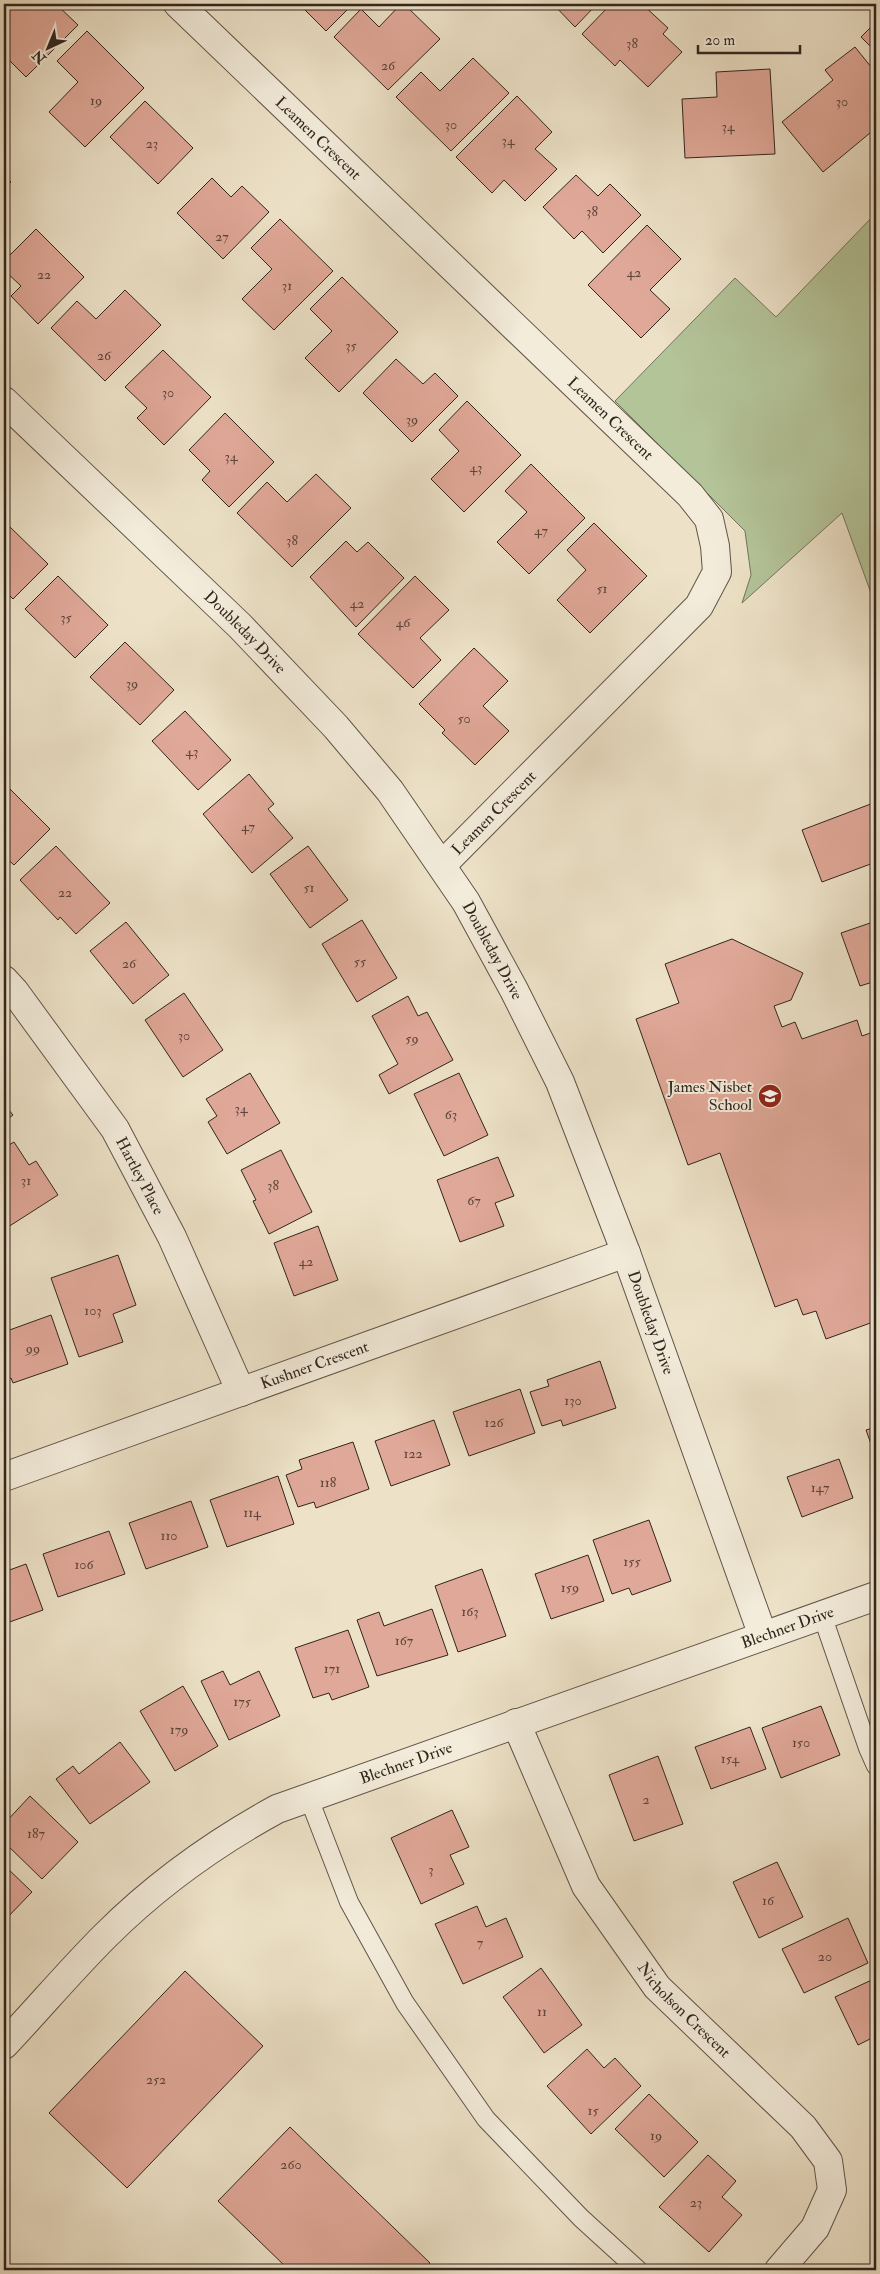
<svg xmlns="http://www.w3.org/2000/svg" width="880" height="2274" viewBox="0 0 880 2274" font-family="'IM FELL Double Pica',serif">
	<rect width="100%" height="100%" fill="#ede2c8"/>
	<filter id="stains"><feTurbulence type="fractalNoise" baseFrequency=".004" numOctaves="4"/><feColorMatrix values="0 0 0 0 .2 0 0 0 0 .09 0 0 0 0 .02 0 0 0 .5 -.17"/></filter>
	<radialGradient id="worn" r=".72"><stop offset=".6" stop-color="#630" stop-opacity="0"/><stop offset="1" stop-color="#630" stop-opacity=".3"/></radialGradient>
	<path fill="#b4c499" stroke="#73745c" d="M876,213v394l-34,-94 -100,90 9,-28 -6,-44 -130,-130 120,-123 41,39z"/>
	<path fill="#e0a898" stroke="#32251e" d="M4,4h52l22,21 -52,52 -22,-22z
		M299,4h54l-27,27z
		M401,4h3l36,35 -52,51 -54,-53 27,-28 18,18z
		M553,4h44l-22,23z
		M611,4h31l26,24 -5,6 19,18 -34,35 -28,-27 -5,6 -33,-32z
		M876,22v30l-15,-15z
		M87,31l57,57 -59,59 -36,-35 29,-30 -21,-21z
		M855,47l21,26v55l-53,44 -41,-50 51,-42 -8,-10z
		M473,58l36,35 -58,58 -55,-54 25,-25 19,19z
		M770,69l5,85 -90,4 -3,-59 35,-2 -1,-25z
		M517,96l35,36 -17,17 22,20 -32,32 -21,-21 -12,13 -36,-36z
		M145,101l48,47 -35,36 -48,-47z
		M4,175l7,7 -7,7z
		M576,175l22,21 12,-12 31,31 -38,38 -21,-22 -8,8 -31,-32z
		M212,178l19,19 11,-11 27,26 -46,47 -46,-46z
		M280,219l53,52 -59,59 -32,-31 30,-30 -21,-21z
		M647,225l34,34 -31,31 20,19 -29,29 -53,-53z
		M36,229l48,48 -46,47 -27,-28 10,-10 -17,-16v-9z
		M342,277l56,55 -59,60 -34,-34 27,-27 -22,-22z
		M125,290l36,35 -56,56 -54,-53 26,-27 19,18z
		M163,350l48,47 -47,48 -27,-27 10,-10 -22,-21z
		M396,359l27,25 12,-11 23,23 -46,46 -49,-49z
		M467,401l54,54 -57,57 -33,-33 28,-28 -20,-21z
		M225,413l49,49 -45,45 -27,-27 8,-9 -21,-21z
		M531,464l54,54 -56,56 -32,-32 30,-30 -22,-21z
		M316,474l35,34 -59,59 -55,-54 30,-31 20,20z
		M594,523l53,53 -57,57 -33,-33 29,-30 -19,-20z
		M9,526l39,38 -35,35 -9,-9v-59z
		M346,541l11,11 11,-10 36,36 -48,49 -46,-50z
		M58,576l50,49 -33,33 -50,-49z
		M415,576l34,34 -29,28 21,22 -28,28 -55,-54z
		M125,642l49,48 -34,35 -50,-48z
		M474,648l34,33 -25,25 26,25 -34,34 -33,-32 3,-3 -26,-26z
		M185,711l46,49 -33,30 -46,-49z
		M249,774l25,30 -6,5 25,29 -41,35 -49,-59z
		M4,783l46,46 -36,36 -10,-9z
		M876,802v60l-54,20 -20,-52z
		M56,846l54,57 -34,31 -16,-17 -2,3 -38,-40z
		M308,846l40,54 -38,28 -40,-54z
		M362,920l35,58 -40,24 -35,-58z
		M876,921v60l-16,5 -19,-53z
		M126,922l43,53 -36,29 -43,-53z
		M732,939l71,34 -12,27 -17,6 8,21 13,-5 7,17 55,-19 5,16 14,-5v290l-50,18 -10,-28 -13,4 -6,-16 -22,8 -55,-154 -32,12 -52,-146 43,-16 -14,-39z
		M184,993l39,57 -40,27 -38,-57z
		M408,996l10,20 9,-4 26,48 -64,34 -10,-19 19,-11 -26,-48z
		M250,1073l30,50 -53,31 -19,-32 9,-6 -11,-17z
		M459,1073l29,62 -44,21 -30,-62z
		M4,1104l9,11 -9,7z
		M14,1142l15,23 7,-4 22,34 -50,32 -4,-6v-73z
		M281,1150l31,62 -43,22 -16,-33 3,-1 -15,-30z
		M498,1157l16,39 -19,7 9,23 -44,16 -23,-62z
		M318,1226l20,54 -44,16 -20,-53z
		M118,1255l18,50 -23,9 10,28 -44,15 -28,-79z
		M51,1315l17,49 -55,19 -2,-5 -7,3v-49z
		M600,1361l16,47 -53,18 -2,-6 -19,6 -12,-34 19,-6 -2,-6z
		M520,1389l15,44 -66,23 -16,-44z
		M434,1420l16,45 -59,21 -16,-45z
		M876,1427v31l-10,-28z
		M353,1442l16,47 -53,19 -2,-6 -16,5 -12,-32 16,-6 -3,-9z
		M839,1459l14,39 -51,19 -15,-40z
		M278,1476l16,48 -67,23 -17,-47z
		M191,1501l17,46 -62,22 -17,-46z
		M649,1520l22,61 -39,14 -3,-7 -17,6 -19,-54z
		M109,1531l16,43 -67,23 -15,-43z
		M588,1555l16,46 -53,18 -16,-45z
		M26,1564l17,46 -39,14v-52z
		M482,1569l24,67 -48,16 -23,-66z
		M432,1609l16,46 -71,21 -20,-56 22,-8 5,14z
		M348,1630l21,57 -37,13 -3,-7 -16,5 -18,-50z
		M223,1671l7,14 29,-14 21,45 -51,24 -28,-59z
		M183,1686l35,60 -43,25 -35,-60z
		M821,1706l19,49 -59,23 -19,-50z
		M750,1727l16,42 -55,20 -16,-42z
		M120,1742l30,40 -60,42 -34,-45 17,-13 6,8z
		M658,1756l25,68 -49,17 -25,-66z
		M30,1796l48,46 -36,37 -38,-37v-18z
		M452,1810l17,37 -19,8 14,29 -43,20 -30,-66z
		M777,1862l26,55 -44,21 -26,-56z
		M4,1865l28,27 -28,29z
		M477,1906l9,21 20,-9 17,39 -60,27 -28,-60z
		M848,1918l20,45 -64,30 -22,-44z
		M541,1968l41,57 -38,28 -41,-56z
		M185,1971l78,75 -136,142 -78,-75z
		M876,1978v58l-18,9 -23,-48z
		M587,2049l17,19 11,-10 26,28 -50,48 -44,-48z
		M649,2094l49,48 -34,35 -49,-48z
		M290,2127l140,136 -7,7h-134l-71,-69z
		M708,2155l28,26 -14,16 20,18 -33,37 -50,-45z"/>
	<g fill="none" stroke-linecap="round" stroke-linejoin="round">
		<g stroke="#615448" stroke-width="20">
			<path id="lane" d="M822,1615l46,133 8,18
				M308,1796l41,106 56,101 81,116 95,99 57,52"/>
		</g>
		<g stroke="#615448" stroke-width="30">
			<g id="street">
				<path id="s1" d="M178,4l512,491 19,24 6,27 2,26 -18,34 -257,259"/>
				<path id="s2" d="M4,401l236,225 96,101 54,64 76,111 48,88 46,92 66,171 137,383"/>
				<path id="s3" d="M4,980l11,12 100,137 57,108 69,155"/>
				<path id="s4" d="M4,1477l622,-224"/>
				<path id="s5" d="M516,1723l70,163 71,101 146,140 25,34 4,29 -17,38 -36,42"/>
				<path id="s6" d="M4,2045c34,-36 66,-74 101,-109 51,-51 110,-93 172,-127l599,-213"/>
			</g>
		</g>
		<use href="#lane" stroke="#f3ecdb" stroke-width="18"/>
		<use href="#street" stroke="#f3ecdb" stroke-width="28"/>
	</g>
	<defs>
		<g id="school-disc" transform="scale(1.25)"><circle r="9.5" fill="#8f2418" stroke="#f3ecdb"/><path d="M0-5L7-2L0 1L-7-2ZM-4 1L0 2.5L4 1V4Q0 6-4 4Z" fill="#fff"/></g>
	</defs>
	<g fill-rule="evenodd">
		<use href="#school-disc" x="770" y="1096"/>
	</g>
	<g text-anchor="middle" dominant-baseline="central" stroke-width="4" stroke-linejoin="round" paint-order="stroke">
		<g font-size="14" fill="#5e463c">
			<text x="632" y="43">38</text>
			<text x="388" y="65">26</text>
			<text x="96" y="100">19</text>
			<text x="842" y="101">30</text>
			<text x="451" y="124">30</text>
			<text x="728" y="126">34</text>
			<text x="508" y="140">34</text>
			<text x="152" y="143">23</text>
			<text x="592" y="211">38</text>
			<text x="222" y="236">27</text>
			<text x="634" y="272">42</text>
			<text x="44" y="274">22</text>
			<text x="287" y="285">31</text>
			<text x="351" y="345">35</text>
			<text x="104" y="355">26</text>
			<text x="168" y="392">30</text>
			<text x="412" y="419">39</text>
			<text x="231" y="456">34</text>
			<text x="476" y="467">43</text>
			<text x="541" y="530">47</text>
			<text x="292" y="540">38</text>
			<text x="602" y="588">51</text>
			<text x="357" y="603">42</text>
			<text x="66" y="617">35</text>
			<text x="403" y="622">46</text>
			<text x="132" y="683">39</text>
			<text x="464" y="718">50</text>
			<text x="192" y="751">43</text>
			<text x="248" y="826">47</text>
			<text x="309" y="887">51</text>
			<text x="65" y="892">22</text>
			<text x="360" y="961">55</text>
			<text x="129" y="963">26</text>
			<text x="184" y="1035">30</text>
			<text x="412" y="1038">59</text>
			<text x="241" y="1108">34</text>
			<text x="451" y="1114">63</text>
			<text x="26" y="1180">31</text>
			<text x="273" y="1185">38</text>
			<text x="474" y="1200">67</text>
			<text x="306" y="1261">42</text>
			<text x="93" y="1310">103</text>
			<text x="33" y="1348">99</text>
			<text x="573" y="1400">130</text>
			<text x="494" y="1422">126</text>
			<text x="413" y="1453">122</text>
			<text x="328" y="1482">118</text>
			<text x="820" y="1487">147</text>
			<text x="252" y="1512">114</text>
			<text x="169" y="1535">110</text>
			<text x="632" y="1561">155</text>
			<text x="84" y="1564">106</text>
			<text x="570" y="1587">159</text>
			<text x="470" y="1611">163</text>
			<text x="404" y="1640">167</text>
			<text x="332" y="1668">171</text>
			<text x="242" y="1701">175</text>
			<text x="179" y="1729">179</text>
			<text x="801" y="1742">150</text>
			<text x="730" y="1758">154</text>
			<text x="646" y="1799">2</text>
			<text x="36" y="1833">187</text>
			<text x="431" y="1869">3</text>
			<text x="768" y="1900">16</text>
			<text x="480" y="1942">7</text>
			<text x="825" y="1956">20</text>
			<text x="542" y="2011">11</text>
			<text x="156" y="2079">252</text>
			<text x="593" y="2110">15</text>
			<text x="656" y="2135">19</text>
			<text x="291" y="2164">260</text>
			<text x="696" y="2202">23</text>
		</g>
		<g font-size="16" fill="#32251e" stroke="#f3ecdb">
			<text stroke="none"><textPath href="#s1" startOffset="194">Leamen Crescent</textPath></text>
			<text stroke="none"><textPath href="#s1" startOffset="599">Leamen Crescent</textPath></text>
			<text stroke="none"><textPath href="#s2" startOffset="334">Doubleday Drive</textPath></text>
			<text transform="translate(494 813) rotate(-45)">Leamen Crescent</text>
			<text stroke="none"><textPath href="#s2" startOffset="739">Doubleday Drive</textPath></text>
			<text stroke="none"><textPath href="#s3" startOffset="239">Hartley Place</textPath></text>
			<text stroke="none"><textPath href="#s2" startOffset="1144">Doubleday Drive</textPath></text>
			<text stroke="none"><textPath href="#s4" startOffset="330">Kushner Crescent</textPath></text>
			<text stroke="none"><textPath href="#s6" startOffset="905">Blechner Drive</textPath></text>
			<text stroke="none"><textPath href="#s6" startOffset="500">Blechner Drive</textPath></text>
			<text stroke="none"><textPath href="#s5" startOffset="336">Nicholson Crescent</textPath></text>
		</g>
		<g font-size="16" fill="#32251e" stroke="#f3ecdb" text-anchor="end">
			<text x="752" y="1087">James Nisbet<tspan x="752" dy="18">School</tspan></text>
		</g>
	</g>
	<rect width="880" height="2274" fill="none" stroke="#ede2c8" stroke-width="20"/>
	<rect x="5" y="5" width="870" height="2264" fill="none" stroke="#32251e" stroke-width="2.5"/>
	<rect x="10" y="10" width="860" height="2254" fill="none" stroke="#32251e"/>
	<g transform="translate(48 48) rotate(224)" stroke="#f3ecdb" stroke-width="4" paint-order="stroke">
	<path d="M0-4L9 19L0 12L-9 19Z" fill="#32251e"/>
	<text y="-8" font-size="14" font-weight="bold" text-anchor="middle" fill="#32251e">N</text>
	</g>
	<path d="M698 45v8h102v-8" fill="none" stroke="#32251e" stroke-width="2.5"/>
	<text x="705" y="45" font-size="15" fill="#32251e" stroke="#f3ecdb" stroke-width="4" paint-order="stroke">20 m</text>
	<rect width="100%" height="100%" filter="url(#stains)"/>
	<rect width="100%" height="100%" fill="url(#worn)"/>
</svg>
